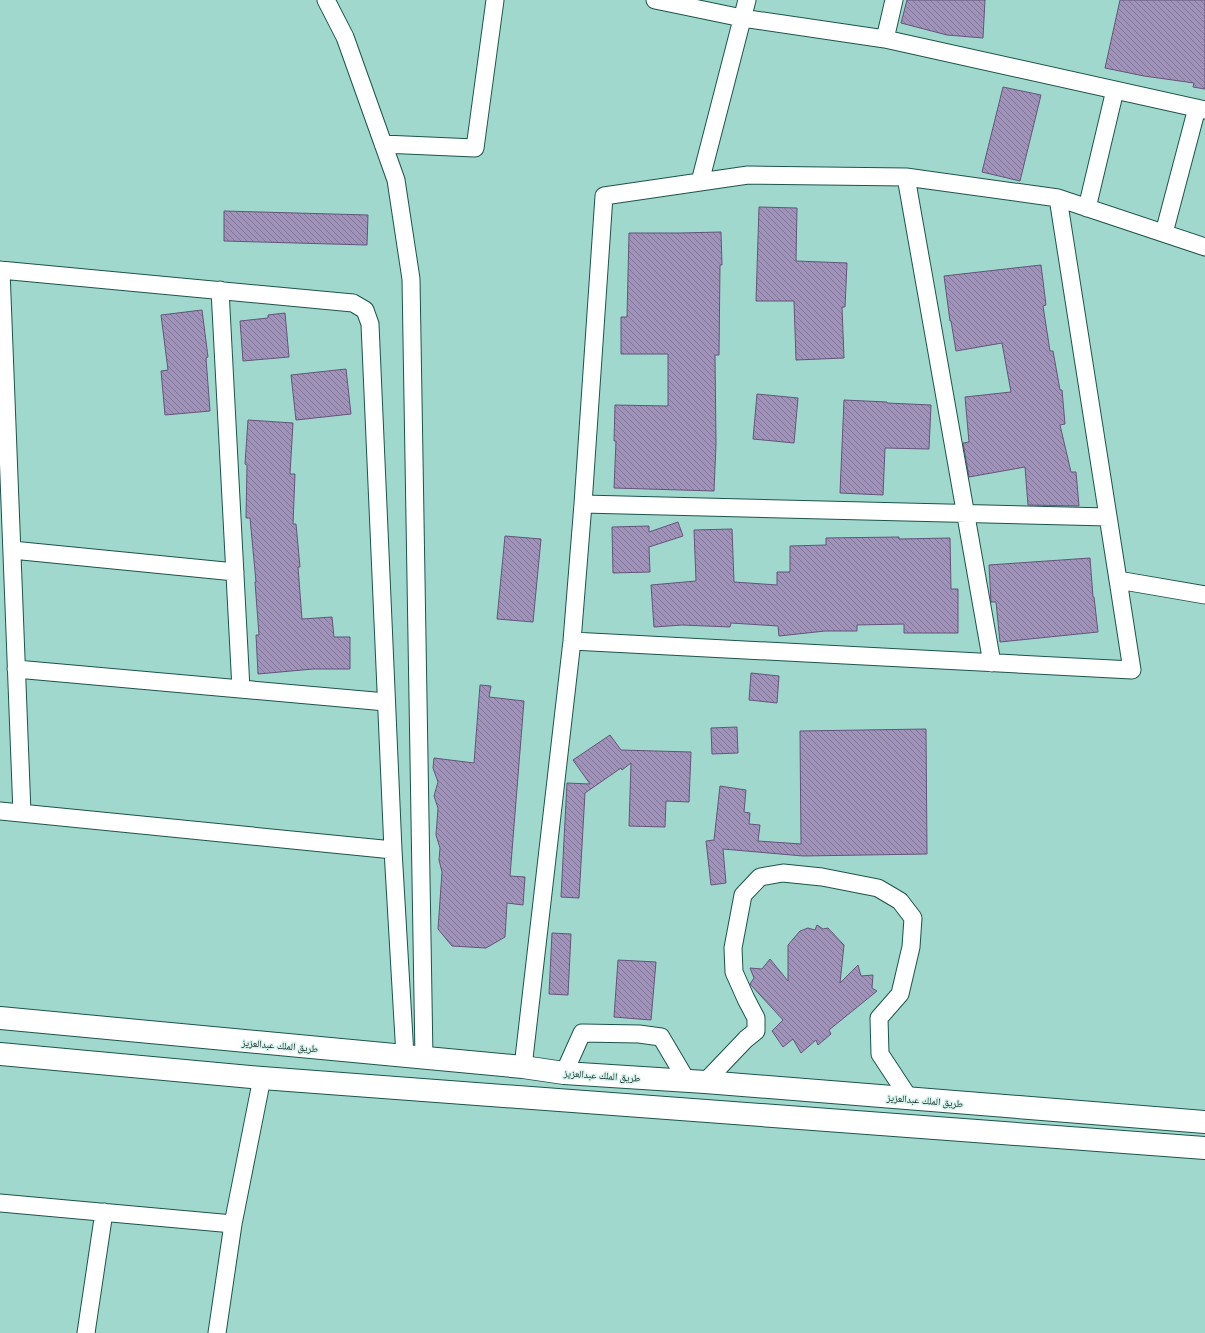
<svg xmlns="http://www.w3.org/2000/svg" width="1205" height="1333" viewBox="0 0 1205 1333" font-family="'Golos Text','Noto Naskh Arabic',sans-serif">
	<defs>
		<pattern id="building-back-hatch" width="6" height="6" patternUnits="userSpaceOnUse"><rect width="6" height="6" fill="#a092ba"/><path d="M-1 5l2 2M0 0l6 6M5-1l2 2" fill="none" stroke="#817797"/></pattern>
	</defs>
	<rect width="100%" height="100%" fill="#a0d8cd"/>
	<path fill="url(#building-back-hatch)" stroke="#63557a" d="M907,0h78l-2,38 -36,-3 -46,-12z
		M1120,0h85v89l-12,-2 1,-4 -50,-7 -39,-8z
		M1003,87l38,8 -21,86 -38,-9z
		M759,207l38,1 -1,53 51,2 -2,44h-3l2,51 -48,2 -2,-59h-38z
		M224,211l144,4 -1,30 -143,-4z
		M721,232l1,33h-2l-1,90h-4l1,89 -2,47 -100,-3 2,-47h-2l1,-36 53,1v-52h-47v-37h6l2,-84h51z
		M1041,265l5,40 -3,1 7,45h3l7,39h2l3,34 -5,1 11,47h5l3,34 -51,-1 -3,-38 -56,10 -6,-34 6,-1 -4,-45 46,-5 -9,-49 -46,8 -5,-30h-1l-6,-45z
		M202,310l6,47 -2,1 4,53 -45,4 -4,-44 7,-1 -7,-55z
		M285,313l4,44 -46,4 -3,-40 28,-3v-3z
		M346,369l5,45 -55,6 -5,-45z
		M757,394l41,4 -4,45 -41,-4z
		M844,400l43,2v1l44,2 -2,44 -44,-1 -2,47 -43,-2z
		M248,420l45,3 -3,51h5l-2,50h3l4,43h-2l4,52 30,-2 2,20h16v32h-37l-55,5 -2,-39h3l-4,-53h1l-6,-64h-4l1,-53 -2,-1z
		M678,522l5,14 -34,11 1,25 -37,1 -1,-46 37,-1v6z
		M732,529l2,53 43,3v-13h13v-26l36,-1v-7l73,-1v2l51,-1 1,51h7v44h-54v-9l-47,1v6h-32l-46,5 -1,-10 -47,-3 -1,4 -48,-2 -28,2 -3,-42 45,-4 -2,-51z
		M505,536l36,3 -8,83 -36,-3z
		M1090,558l3,39h1l4,35 -98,10 -4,-40h-5l-2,-37z
		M751,673l28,3 -2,27 -28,-3z
		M480,685l11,1 -2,11 35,4 -14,175 15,1 -2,28 -16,-2 -2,34 -19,11 -34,-2 -14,-17 4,-57 -3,-12 1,-12 -4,-13 2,-27 -4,-12 4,-14 -5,-14 1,-10 40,5z
		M737,727l1,26 -26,1 -1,-26z
		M926,729l1,125 -124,2 -80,-7 3,34 -15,2 -5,-44 8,-1 6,-54 26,4 -2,22 6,1 -1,11 11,1 -2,16 43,3 -1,-113z
		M610,735l11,15 70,2 -2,50 -23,-1 -1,26 -36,-1 2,-63 -9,7 -1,-2 -36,25 -6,105 -18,-1 6,-114 23,1 -17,-24z
		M817,925l6,4 5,-1 16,17 -4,38 18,-18 3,11 12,-1 -1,13 5,3 -48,39 2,4 -13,11 -2,-5 -15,13 -8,-14 -10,8 -11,-16 11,-11 -33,-36 4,-6 -4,-10 12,1 8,-10 18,22v-36l12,-14 8,-3 7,2z
		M552,933l19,1 -3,61 -19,-1z
		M618,960l38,2 -5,58 -37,-3z"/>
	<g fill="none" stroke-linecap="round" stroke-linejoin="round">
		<g stroke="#1c544b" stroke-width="19">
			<path id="minor" d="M326,0l19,37 51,143 15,99 13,779
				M655,0l87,18 143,21
				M894,0l-9,39 320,71
				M383,144l92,4 20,-148
				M906,177l86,486
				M700,182l47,-182
				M1058,198l60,382 87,15
				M1087,208l28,-118
				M1164,233l33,-125
				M0,270l353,33 12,7 5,14 23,526 12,206
				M1,270l21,543
				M220,290l21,399
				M583,504l525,13
				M12,550l223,22
				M572,641l560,29 -14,-90
				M16,669l370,33
				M0,811l393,39
				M523,1067l49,-426 11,-137 21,-308 144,-21 158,2 152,21 147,49
				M564,1073l18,-40 57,1 22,3 26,44
				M705,1082l41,-43 10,-8v-13l-10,-19 -12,-27 -1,-24 10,-53 17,-18 23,-4 39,4 56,11 22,13 13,17 -2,29 -11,47 -21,24 1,36 29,44
				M0,1203l233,21
				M86,1333l18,-121
				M217,1333l16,-109 29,-146"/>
		</g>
		<g stroke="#1c544b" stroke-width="24">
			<path id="highway" d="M0,1018l523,49 41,6 141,9 500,40
				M0,1054l262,24 943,70"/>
		</g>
		<use href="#minor" stroke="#fff" stroke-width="17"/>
		<use href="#highway" stroke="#fff" stroke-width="22"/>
	</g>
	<g text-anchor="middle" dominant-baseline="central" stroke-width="3" stroke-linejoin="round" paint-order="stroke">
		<g font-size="10" fill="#112723" stroke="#d7f3ec">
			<text transform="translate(280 1045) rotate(5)">طريق الملك عبدالعزيز</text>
			<text transform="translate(602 1075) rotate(4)">طريق الملك عبدالعزيز</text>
			<text transform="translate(925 1100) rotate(5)">طريق الملك عبدالعزيز</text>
		</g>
	</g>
</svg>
